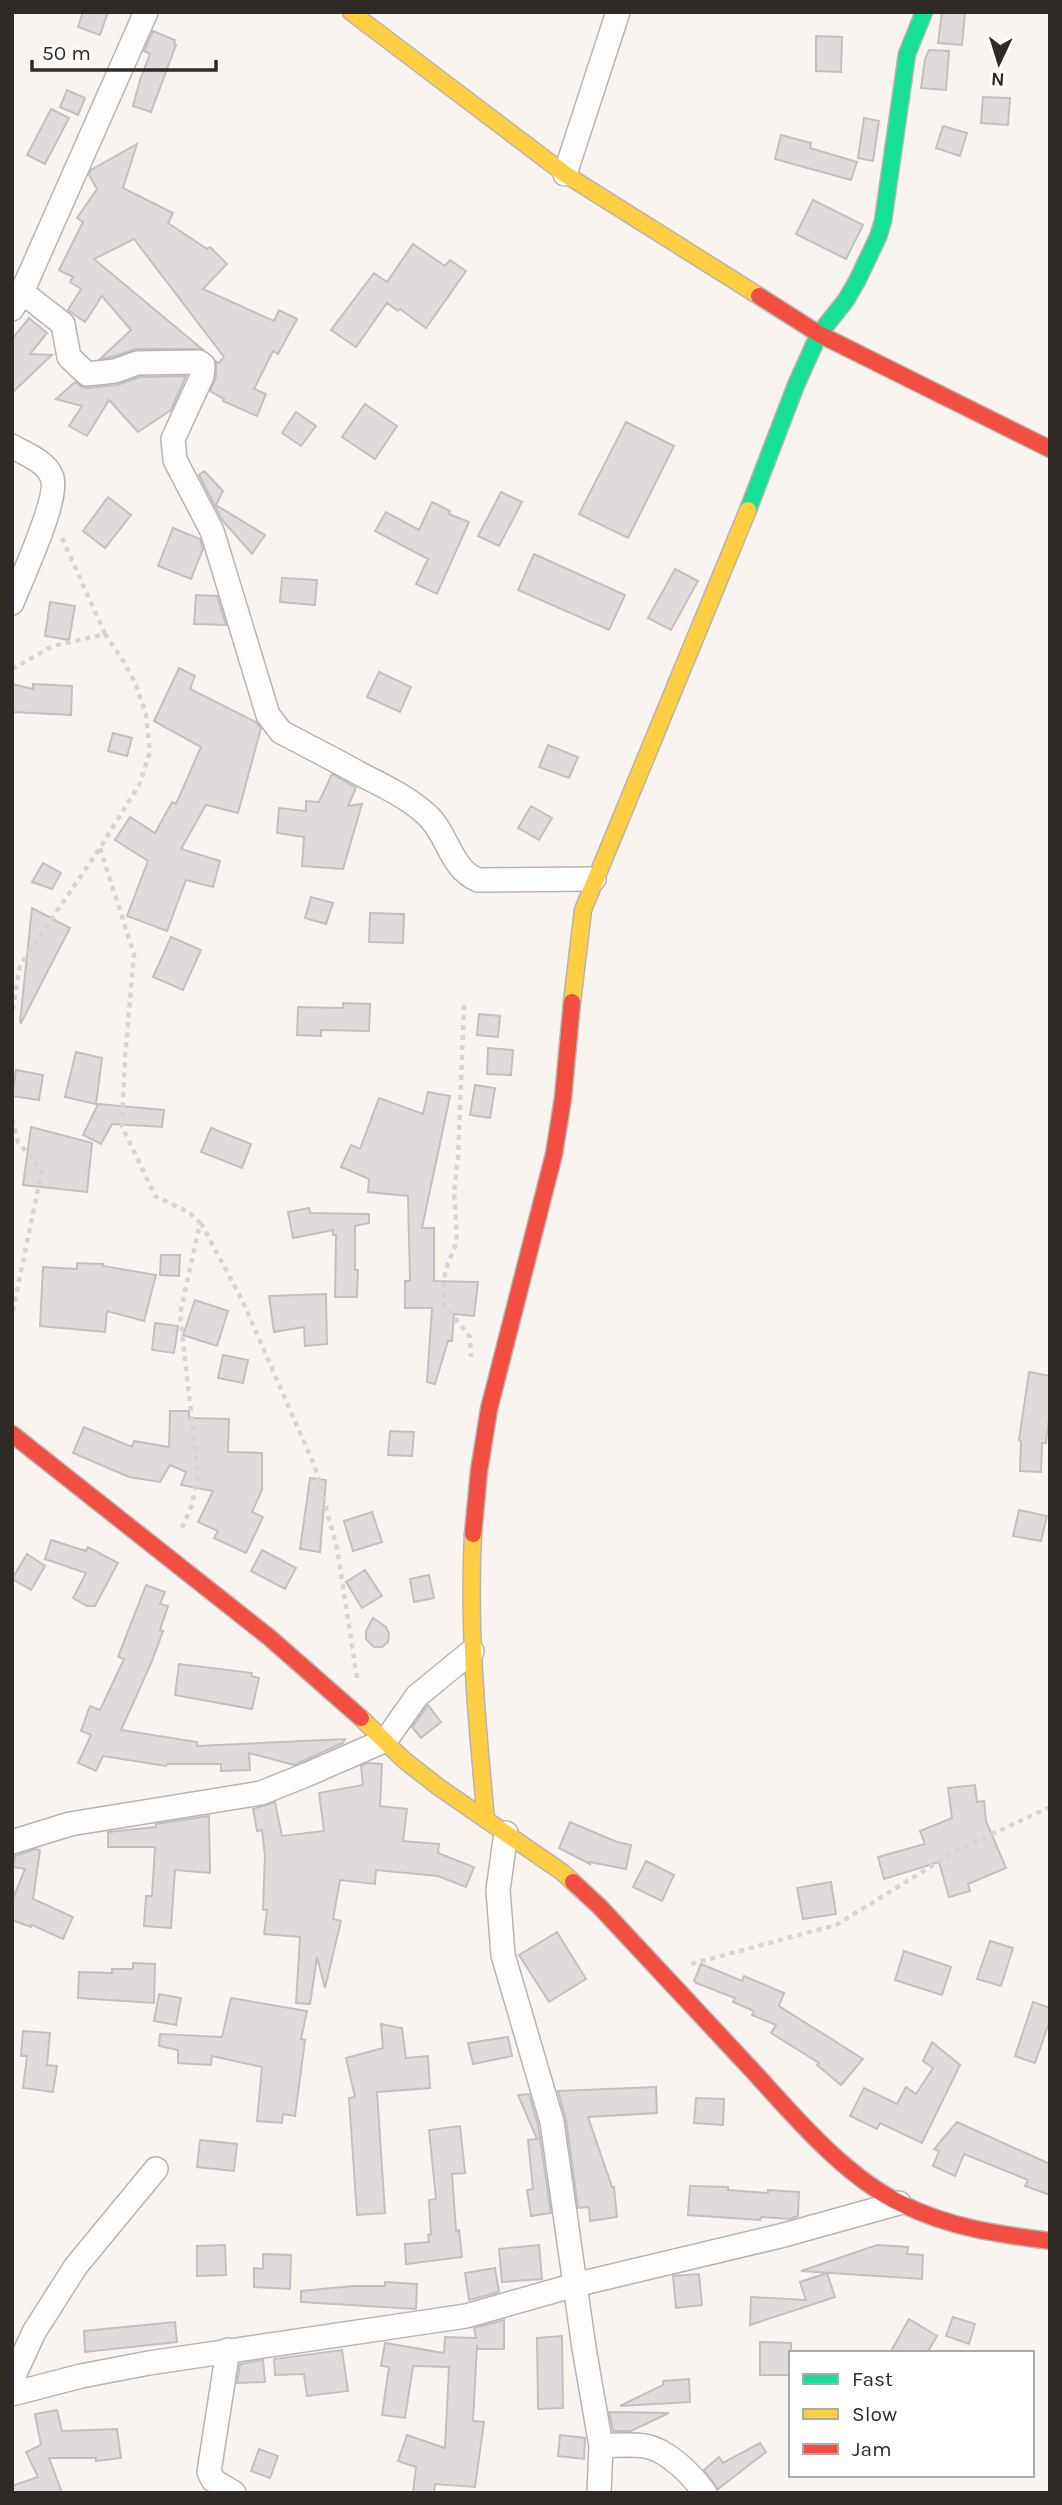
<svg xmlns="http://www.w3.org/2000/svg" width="1062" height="2505" viewBox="0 0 1062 2505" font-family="Karla,sans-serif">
	<rect width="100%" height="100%" fill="#faf4f1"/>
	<path fill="#dfdadb" stroke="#c4bec0" stroke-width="2" d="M83,12h25l-8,23 -22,-8z
		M942,12h23l-3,33 -24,-2z
		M153,31l22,9 -1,4 2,1 -25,67 -18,-6 7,-26 10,-26 -6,-3z
		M816,36l26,1 -1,35 -25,-1z
		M929,50l20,1 -3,39 -25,-2 4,-29z
		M67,90l18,8 -7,17 -18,-8z
		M983,97l27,1 -2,27 -27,-2z
		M51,109l18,9 -24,46 -18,-9z
		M864,118l15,3 -6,40 -15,-3z
		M943,126l24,7 -7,23 -24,-8z
		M781,135l30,8 -1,5 47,14 -6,18 -76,-21z
		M137,144l-14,44 50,25 -5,10 39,26 3,-2 17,17 -24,25 71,32 5,-11 18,9 -19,35 -5,-3 -19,38 12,5 -9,22 -34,-15 1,-2 -14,-8 6,-14v-16l3,2 5,-6 -90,-118 -40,20 108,90h-66l-24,8 -12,2 31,-29 -29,-34 -17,26 -17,-12 13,-21 -11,-7 3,-5 -14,-7 24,-48 -6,-4 20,-29 -8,-14 2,-5z
		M813,200l50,25 -17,34 -50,-25z
		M413,244l32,22 5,-6 16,11 -40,57 -26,-19 -2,2 -11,-8 -31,44 -25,-17 43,-57 13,9z
		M29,318l18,15 -17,21 22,1 -40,38v-54z
		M186,376l-15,34 -33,22 -29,-32 -22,36 -18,-10 13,-20 -26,-7 19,-17 7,5 6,1 29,-3 23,-8z
		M365,404l32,22 -22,33 -33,-22z
		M296,412l20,14 -15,20 -19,-13z
		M626,422l48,24 -46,92 -49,-24z
		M204,471l19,20 -7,14 49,30 -13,19 -30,-34 -23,-45z
		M501,492l21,10 -23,44 -21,-10z
		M108,497l23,18 -26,33 -22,-17z
		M432,502l18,9 -1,3 20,8 -32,72 -21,-10 12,-25 -53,-28 11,-19 33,18z
		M173,528l27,11 3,10 -12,30 -33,-13z
		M534,554l91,41 -16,35 -91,-40z
		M675,569l23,12 -27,49 -23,-12z
		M282,578l35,2 -2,25 -35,-3z
		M196,595l21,1 9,29 -32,-1z
		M50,602l25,4 -6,34 -24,-4z
		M179,668l16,8 -5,13 66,33 5,6 -23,85 -32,-8 -25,44 39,12 -7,26 -27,-7 -19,51 -40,-15 21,-55 -33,-21 15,-23 25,16 17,-31 4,2 25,-57 -47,-26z
		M379,672l32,15 -11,25 -33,-15z
		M12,684l21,5v-5l39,2 -1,29 -59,-3z
		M113,733l19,5 -5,18 -19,-5z
		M548,745l30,12 -9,21 -30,-11z
		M332,774l24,14 -8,18 14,-2 -19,65 -41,-3 2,-29 -27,-4 2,-25 27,3v-10l13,1z
		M531,806l21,12 -13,22 -21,-12z
		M43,863l18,10 -9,16 -20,-7z
		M311,897l22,6 -7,21 -21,-6z
		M32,908l38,20 -49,95 -1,-1z
		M370,913l34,1 -1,29 -34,-1z
		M171,937l30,13 -18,40 -30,-13z
		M343,1003l27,1 -1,27 -48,-1v6l-24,-1 1,-28 45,1z
		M479,1014l21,2 -2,21 -21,-2z
		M488,1048l25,2 -2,25 -24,-1z
		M76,1052l26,6 -6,46 -31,-7z
		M16,1070l27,5 -4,25 -27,-4z
		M475,1085l20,3 -5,30 -20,-3z
		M428,1092l22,4 -28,132h12v53l44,1 -4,34 -20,-2 -2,27h-4l-13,43 -8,-2 5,-74h-27v-27h5l-2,-85 -40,-4 1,-13 -28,-12 10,-22 9,4 19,-51 44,16z
		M98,1104l66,6 -2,17 -50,-3 -11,20 -18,-9z
		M31,1127l61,16 -5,49 -64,-7z
		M211,1128l40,16 -9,24 -41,-16z
		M309,1208l1,5 59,1v9l-14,3v44h3l-1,27h-22l1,-62h-3v-5l-40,8 -5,-26z
		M161,1255h19l-1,21 -19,-1z
		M77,1263l26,1v2l53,9 -12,46 -37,-10 -2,21 -65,-6 3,-59 34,2z
		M326,1294l1,50 -22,2 -1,-19 -30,5 -5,-36z
		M195,1300l33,11 -11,35 -34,-11z
		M155,1323l23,3 -4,27 -22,-3z
		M223,1355l25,5 -5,23 -25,-5z
		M1029,1372l21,4v33l-4,34h-4l-1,29 -21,-1 1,-30 -2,-1z
		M170,1411h19v7l40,1 -1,33 34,1v37l-10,22 11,5 -17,36 -32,-15 4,-7 -20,-9 15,-31 -32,-6 5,-13 -16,-7 -10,17 -31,-5 -56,-24 11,-26 48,20 2,-6 35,6z
		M390,1431l24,1 -2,24 -24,-1z
		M310,1478l16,2 -6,72 -20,-3z
		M1019,1510l28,6 -6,25 -28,-5z
		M372,1512l10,30 -29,9 -9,-30z
		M51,1540l35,11 2,-4 30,16 -23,43h-8l-14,-8 13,-25 -41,-14z
		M262,1550l34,18 -11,21 -34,-18z
		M27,1554l18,12 -14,24 -19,-11z
		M365,1570l17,26 -20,12 -16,-26z
		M429,1575l5,23 -20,4 -4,-23z
		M146,1585l19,7 -5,12 8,2 -8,24 3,1 -11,30 -31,69 76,12v4l148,-7 -2,4 -49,22 -45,-12 1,17 -29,1v-7h-54l-1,2 -63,-10 -7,15 -18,-8 13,-28 -10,-4 9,-25 10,4 24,-51 -6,-2z
		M373,1618l13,9 3,7 -1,8 -6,5h-8l-8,-8v-8z
		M179,1664l73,9 -1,3 8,2 -7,31 -77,-14z
		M428,1705l13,17 -20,16 -9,-11z
		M368,1763l14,1 -2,42 27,3 -4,32 36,3 -1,9 36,14 -8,20 -28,-11 -62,-6 -1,14 -35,-4 -7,39 8,2 -16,67 -8,-31 -7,47 -14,-1 4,-66 -36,-3 3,-24h-4l2,-54 -3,-26 -5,1 -4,-22 22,-7 7,34 42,-5 -5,-38 44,-8 -2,-19z
		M975,1785l2,17 7,-1 2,20 20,47 -38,16 2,7 -21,6 -10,-35 -55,17 -6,-22 47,-13 -5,-13 32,-13 -4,-30z
		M209,1816l1,57 -35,-3 -4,58 -27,-2 2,-30h6l3,-49h-47v-15l48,-5v-3z
		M570,1822l47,20 14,3 -5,24 -36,-7v2l-31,-16z
		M35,1849l5,1 -7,49 40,18 -10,22 -31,-14 -1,2 -19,-7v-19l13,-32 -12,-2 2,-11z
		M646,1861l28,14 -12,26 -29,-14z
		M831,1882l5,32 -33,5 -6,-31z
		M557,1932l29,47 -37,23 -30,-47z
		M990,1941l23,7 -12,38 -24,-7z
		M904,1951l47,16 -9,28 -47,-15z
		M133,1963l22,1 -1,39 -76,-5 1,-26 33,1v-4h21z
		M701,1964l41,17 2,-5 40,17 -5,13 84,53 -22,26 -24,-20 2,-2 -48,-30 5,-8 -24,-10 2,-4 -21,-9 2,-4 -39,-15 -2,-2z
		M159,1994l22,4 -5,27 -22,-4z
		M231,1998l76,13 -6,28 4,1 -10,76 -12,-2 -1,9 -25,-2 5,-54 -50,-11 -1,9 -33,-2v-13l-19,-4 1,-12 62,3z
		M1033,2002l17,6v12l-15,43 -20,-7z
		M381,2024l21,4 4,30 22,-2 2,32 -53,4 8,121 -28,2 -8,-117 6,-1 -9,-39 37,-10z
		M23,2031l27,2 -3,32 10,1 -4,26 -30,-4 4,-32h-6z
		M508,2037l4,19 -39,8 -5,-21z
		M932,2042l28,23 -38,78 -42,-20 -3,6 -27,-13 14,-28 33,16 9,-17 10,7 17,-26 -10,-7z
		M656,2087l1,26 -69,4 24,70h2l3,30 -27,4 -1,-14 -11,1 -12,-88 -8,-29z
		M529,2094l9,31 13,88 -20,3 -4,-26 6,-1 -5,-49 9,-1 -19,-44z
		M696,2098l28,1 -1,26 -29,-2z
		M957,2122l93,42v31l-25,-9 3,-6 -64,-26 -9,22 -22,-10 6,-15 -5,-2z
		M460,2126l5,47 -13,1 4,57 3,-1 3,27 -56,7 -1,-20 24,-2 -1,-7 3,-1 -2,-34 7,-1 -7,-69z
		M200,2140l37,4 -3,27 -37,-4z
		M690,2186l38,1v3l40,3v-3l31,2 -1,24 -8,3 -29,-2 -1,3 -72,-5z
		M225,2245l1,30 -29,1v-30z
		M539,2245l3,34 -40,3 -3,-33z
		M877,2245l31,2 -1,7 16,1 -1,24 -121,-8z
		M263,2254l28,1 -1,34 -36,-2v-19l9,1z
		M495,2268l4,24 -30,8 -4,-27z
		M827,2273l8,24 -85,28 1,-28 55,3 -6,-18z
		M699,2274l3,31 -26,3 -3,-32z
		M385,2282l32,2 -1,25 -115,-7v-11l52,-5h32z
		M953,2317l22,7 -6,20 -23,-8z
		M909,2319l28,17 -10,17h-37z
		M504,2320v29h-27v-4l-4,76 11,1 -9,65 -40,-3 -1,9h-21l3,-26 -18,-6 9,-26 38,13 4,-81 -36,-1 -8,52 -23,-3 7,-48 -8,-1 4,-23 59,10 1,-16 31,1 -2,-10z
		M175,2322l2,20 -92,10 -1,-21z
		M562,2336l1,72 -25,1 -1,-71z
		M760,2342l31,1v32h-31z
		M342,2350l6,41 -41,5 -3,-22 -29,1 -1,-16z
		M263,2360l2,22 -28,1 3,-19z
		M689,2379l1,23 -70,4 43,-21v-4z
		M57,2410l5,21 55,-2 4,29 -25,3v-3h-47l13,35h-50v-7l26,-9 -12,-25 15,-7 -6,-31z
		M609,2412l60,1 -38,18h-18z
		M560,2435l25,3 -1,21 -26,-3z
		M760,2443l6,9 -48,37 -14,-19 15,-13 4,6z
		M259,2449l19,7 -8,22 -19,-7z"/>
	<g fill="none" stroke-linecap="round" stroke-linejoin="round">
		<g stroke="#b9b3b0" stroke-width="26">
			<path id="street" d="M565,174l53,-162
				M22,292l41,32 6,33 18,17 28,-3 22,-8 62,-1 4,3 -1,11 -29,63 2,21 37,71 56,184 13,17c27,14 54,28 81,43 22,11 45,22 64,39 22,19 24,55 52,66l116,-1
				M12,309l10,-17 124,-280
				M12,446c13,8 33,15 39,29 11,19 -30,104 -39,128
				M506,1833l-8,57 5,65 49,167 32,226 17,98 -2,47
				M12,1842l58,-18 191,-31 45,-18 80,-35 31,-44 55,-45
				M228,2350l-19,122 4,8 21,13
				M12,2380l22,-48 42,-66 80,-97
				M12,2394l69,-18 68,-13 317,-47 109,-31 209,-50 115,-32
				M601,2446c15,-1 30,-2 44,0 23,4 47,29 60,47"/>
		</g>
		<g stroke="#b9b3b0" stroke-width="19">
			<path id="fast" d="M748,510l48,-125 23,-51 27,-34 11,-19 21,-44 5,-16 24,-167 17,-42"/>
		</g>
		<g stroke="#b9b3b0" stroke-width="19">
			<path id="slow" d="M351,12l214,162 194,122
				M572,1002l11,-92 165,-400
				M473,1534c-5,96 4,190 13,286
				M361,1718l43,42 36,28 122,84 11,10"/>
		</g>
		<g stroke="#b9b3b0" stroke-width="19">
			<path id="jam" d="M759,296l60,38 231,115
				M12,1434l258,204 91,80
				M473,1534l6,-63 10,-62 65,-255 9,-56 9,-96
				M573,1882l27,25c51,54 101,109 152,163 42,46 93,107 150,134 49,24 95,30 148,37"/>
		</g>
		<path stroke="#d6d4d3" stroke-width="4.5" stroke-dasharray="5 5" stroke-linecap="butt" d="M62,538l43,96
			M12,669l41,-23 52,-12 19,28 12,23 10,30 4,37 -11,33 -39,63 -80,117 -8,49
			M100,848l34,106 -9,104 -3,68 33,70 35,17 10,10 -20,91 18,160 -6,31 -12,27
			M464,1005l-6,153 -4,34 3,49 -12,30 -1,34 26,32 1,20
			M12,1119l6,23 24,28 -30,145
			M201,1223l42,79 72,165 22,81 20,130
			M691,1964l145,-39 120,-74 94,-44"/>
		<use href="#street" stroke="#fefdfd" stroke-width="23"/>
		<use href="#fast" stroke="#16e098" stroke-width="16"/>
		<use href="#slow" stroke="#ffcf43" stroke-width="16"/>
		<use href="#jam" stroke="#f24e42" stroke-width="16"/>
	</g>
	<rect width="1062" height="2505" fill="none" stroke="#302a26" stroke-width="28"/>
	<rect x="789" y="2351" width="245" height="126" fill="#ffffff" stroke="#acaaa8" stroke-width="2"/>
	<rect x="803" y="2374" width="35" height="10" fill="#16e098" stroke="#acaaa8" stroke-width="2"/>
	<text x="852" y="2386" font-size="21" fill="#302a26">Fast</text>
	<rect x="803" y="2409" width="35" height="10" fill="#ffcf43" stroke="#acaaa8" stroke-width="2"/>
	<text x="852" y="2421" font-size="21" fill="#302a26">Slow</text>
	<rect x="803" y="2444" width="35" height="10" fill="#f24e42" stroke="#acaaa8" stroke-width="2"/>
	<text x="852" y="2456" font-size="21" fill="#302a26">Jam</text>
	<g transform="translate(999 63) rotate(184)" stroke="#ffffff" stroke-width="5" paint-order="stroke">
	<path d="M0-5L12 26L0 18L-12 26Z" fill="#302a26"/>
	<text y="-10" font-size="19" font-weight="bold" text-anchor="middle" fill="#302a26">N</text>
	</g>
	<path d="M32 60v10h184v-10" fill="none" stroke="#302a26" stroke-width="3.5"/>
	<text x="42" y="60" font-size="21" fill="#302a26" stroke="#ffffff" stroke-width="5" paint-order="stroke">50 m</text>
</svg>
